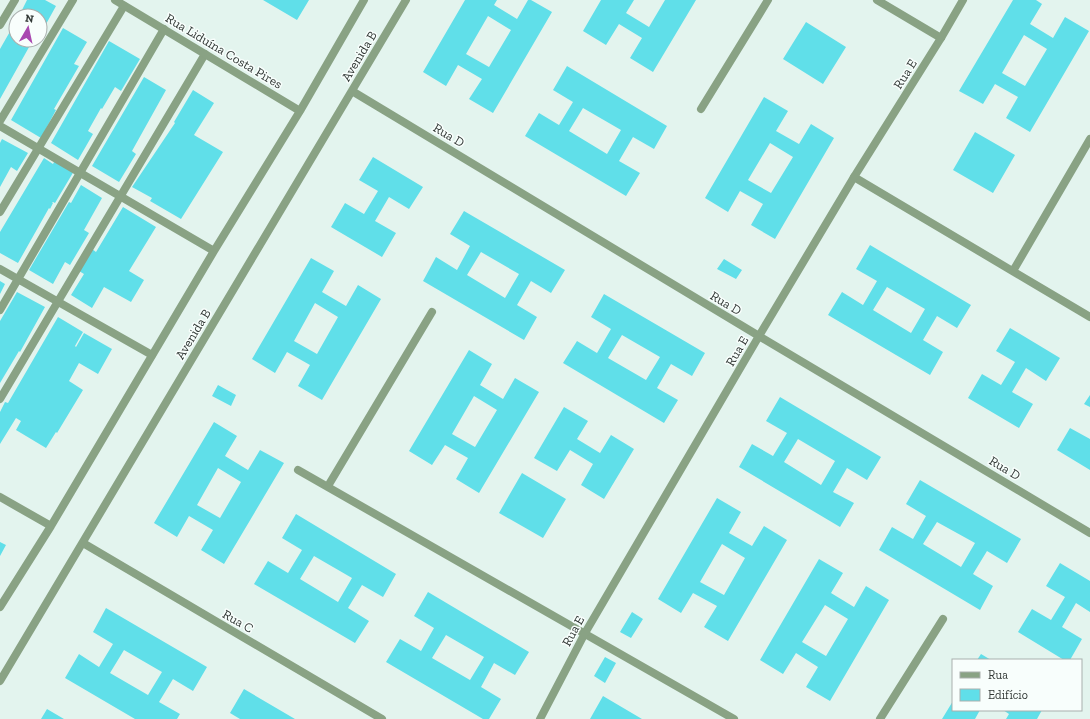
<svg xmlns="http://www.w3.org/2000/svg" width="1090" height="719" viewBox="0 0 1090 719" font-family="'Zilla Slab',serif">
	<rect width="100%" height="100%" fill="#e3f4ee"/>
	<path fill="#60dfe9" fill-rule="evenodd" d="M27,0h18l11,6 -16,29v-19h-21z
		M263,0h46l-12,20z
		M465,0h32l-3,5 23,14 11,-19h3l21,12 -59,101 -24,-14 13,-20 -24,-14 -12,21 -23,-14zM488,16l23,14 -22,37 -23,-13z
		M601,0h33l-8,13 23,14 16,-27h31l-43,72 -23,-14 12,-20 -23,-14 -13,21 -23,-14z
		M1013,0h23l6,4 -12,20 23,14 12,-21 24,14 -59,101 -24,-14 12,-21 -23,-13 -12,20 -24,-13zM1024,35l23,14 -22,37 -23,-13z
		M16,21v19h17l-33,59v-50z
		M806,22l40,25 -23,37 -40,-25z
		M63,28l24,14 -13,22 5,2 -25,43 2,1 -15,28 -30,-18z
		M109,41l31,18 -19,32 -6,-4 -13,22 -1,-1 -13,23 5,3 -15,26 -27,-17z
		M567,66l100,60 -13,23 -21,-12 -14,24 21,12 -14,23 -101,-60 14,-23 20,12 14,-23 -20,-12zM583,108l38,22 -14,24 -38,-23z
		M144,77l22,13 -34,61 4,3 -17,28 -27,-16z
		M193,90l21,13 -20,32 29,17 -42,67 -31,-18 2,-3 -20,-11 43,-64 -1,-1z
		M764,97l24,14 -12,20 23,13 12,-20 23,14 -59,101 -24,-14 12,-21 -23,-13 -12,21 -23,-14zM770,143l23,14 -22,36 -23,-13z
		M975,132l40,23 -22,38 -40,-23z
		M2,139l26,14 -11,18 -6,-4 -11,20v-44z
		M373,157l50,30 -14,22 -20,-12 -14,24 21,12 -14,24 -51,-30 14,-24 19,11 14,-23 -19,-11z
		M44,158l9,6 2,-4 19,11 -19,32 -2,-1 -1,1h1l-3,6 -1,-1 -31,55 -18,-10v-21z
		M81,185l21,13 -18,32 5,3 -19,32 -5,-3 -12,22 -24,-14 40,-68 2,1z
		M123,207l33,20 -27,44 15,9 -13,22 -27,-15 -12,21 -21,-13 13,-21 -5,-3 13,-22 4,3z
		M464,211l101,59 -14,23 -20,-12 -14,24 20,12 -13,23 -101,-59 13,-24 21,13 13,-24 -20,-12zM481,252l38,22 -14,24 -38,-23z
		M870,245l101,60 -14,23 -20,-12 -14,24 20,12 -13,23 -102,-60 14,-23 21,13 14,-24 -21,-12zM887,287l38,22 -14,24 -38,-23z
		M311,258l23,13 -12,21 24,14 12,-21 23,14 -59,101 -24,-14 12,-21 -23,-13 -12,21 -23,-14zM315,303l23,14 -21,37 -23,-13z
		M724,259l18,11 -6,9 -19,-10z
		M0,281l5,3 -5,10z
		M17,292l28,15 -25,45 -1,-1 -19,32v-62z
		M604,294l101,59 -13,23 -21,-12 -14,24 21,12 -14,23 -101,-60 14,-22 20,12 14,-24 -20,-12zM622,335l38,22 -14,23 -38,-22z
		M58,317l25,15 -8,14 1,1 8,-14 28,16 -14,25 -19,-11 -10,18 14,9 -26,43 -1,-1 -10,16 -30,-18 5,-9 -5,-3 -16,26v-32l5,-10 3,1z
		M1010,328l50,30 -14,23 -20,-13 -14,24 21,12 -14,24 -51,-30 14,-24 19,11 14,-23 -19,-11z
		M469,350l23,14 -12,21 23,14 12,-21 24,14 -60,101 -23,-14 12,-21 -23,-13 -13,20 -23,-14zM474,396l23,14 -22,37 -23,-13z
		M218,385l18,10 -5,11 -19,-10z
		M1090,395v12l-6,-3z
		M780,397l101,60 -14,23 -20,-12 -14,24 21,11 -14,24 -101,-60 13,-23 21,12 14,-23 -21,-12zM798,439l37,22 -14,24 -37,-23z
		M564,407l24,14 -11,18 23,14 11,-18 23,14 -30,50 -23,-14 12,-21 -23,-14 -13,21 -23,-13z
		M214,422l23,14 -12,20 23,14 12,-20 24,13 -60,101 -23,-14 12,-20 -24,-14 -12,21 -23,-14zM218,468l23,14 -21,36 -23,-13z
		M1070,428l20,11v31l-33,-20z
		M522,473l44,26 -23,39 -44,-25z
		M920,480l101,59 -14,24 -20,-12 -14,23 20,12 -13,24 -101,-60 13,-23 21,12 13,-23 -20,-12zM937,522l38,21 -14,24 -38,-23z
		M717,498l24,14 -12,21 23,13 12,-20 23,14 -59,101 -24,-14 13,-21 -24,-13 -12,20 -23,-14zM722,544l23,14 -21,37 -24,-13z
		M296,514l100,60 -13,23 -21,-12 -14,23 21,13 -14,22 -101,-59 14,-23 20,12 14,-23 -20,-12zM314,556l38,22 -14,24 -38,-23z
		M0,542l6,3 -6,11z
		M819,559l24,14 -12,20 23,14 12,-21 23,14 -59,101 -24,-14 12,-20 -22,-14 -13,21 -23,-14zM825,605l23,14 -22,37 -24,-14z
		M1060,563l30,18v31l-14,-9 -14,24 20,12 -12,21h-6l-46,-28 14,-23 19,11 14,-23 -19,-11z
		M428,592l101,60 -14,23 -21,-12 -13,24 20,12 -12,20h-6l-97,-57 14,-23 21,12 13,-23 -20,-12zM446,635l38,22 -14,23 -38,-22z
		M106,608l101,59 -14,24 -20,-12 -14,23 21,12 -3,5h-42l-70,-41 14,-24 20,13 14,-23 -20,-12zM124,650l38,22 -14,23 -38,-22z
		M632,612l11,7 -12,19 -11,-6z
		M981,654l10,6h-14z
		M605,657l11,6 -11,20 -11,-7z
		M244,689l51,30h-55l-10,-6z
		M603,696l39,23h-52z
		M953,701v9h27l-5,9h-33z
		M47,709l17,10h-23z
		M1003,710h39l-5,9h-31l3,-5z"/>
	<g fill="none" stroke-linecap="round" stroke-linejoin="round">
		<path stroke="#89a284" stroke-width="8" d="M877,0l64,38
			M0,25l15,-25
			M701,109l67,-109
			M0,121l73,-121
			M854,177l236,140
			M0,212l124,-206
			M0,269l152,86
			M1013,271l77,-132
			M0,310l164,-281
			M0,399l205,-345
			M298,470l436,249
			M328,486l104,-174
			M880,719l63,-100"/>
		<path stroke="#89a284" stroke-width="8" d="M115,0l185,111
			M352,91l407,245 331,197
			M0,126l214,125
			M0,497l51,29
			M83,543l299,176
			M0,607l51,-81 163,-275 86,-140 64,-111
			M0,681l406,-681
			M540,719l45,-86 174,-297 95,-159 87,-139 22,-38"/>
	</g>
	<g text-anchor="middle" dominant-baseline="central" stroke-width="3" stroke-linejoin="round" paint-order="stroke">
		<g font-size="13" fill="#323936" stroke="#f8fefc">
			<text transform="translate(224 51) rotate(31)">Rua Liduína Costa Pires</text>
			<text transform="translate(359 56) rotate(-59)">Avenida B</text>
			<text transform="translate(905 74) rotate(-58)">Rua E</text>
			<text transform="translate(449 135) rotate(31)">Rua D</text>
			<text transform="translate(726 303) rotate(31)">Rua D</text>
			<text transform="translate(193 334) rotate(-59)">Avenida B</text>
			<text transform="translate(737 351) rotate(-60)">Rua E</text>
			<text transform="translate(1005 468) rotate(31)">Rua D</text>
			<text transform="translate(238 621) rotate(30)">Rua C</text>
			<text transform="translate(573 631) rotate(-61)">Rua E</text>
		</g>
	</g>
	<rect x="952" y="659" width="130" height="52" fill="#f8fefc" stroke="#a9afad"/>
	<rect x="960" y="672" width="20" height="6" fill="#89a284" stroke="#a9afad"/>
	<text x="988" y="679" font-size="12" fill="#323936">Rua</text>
	<rect x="960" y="689" width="20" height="12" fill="#60dfe9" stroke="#a9afad"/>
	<text x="988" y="699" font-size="12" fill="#323936">Edifício</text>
	<g transform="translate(28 28) rotate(9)"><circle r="19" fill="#f8fefc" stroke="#a9afad"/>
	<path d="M0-3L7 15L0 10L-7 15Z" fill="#a948b0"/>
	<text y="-6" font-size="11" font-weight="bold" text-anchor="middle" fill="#323936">N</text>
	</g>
</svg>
